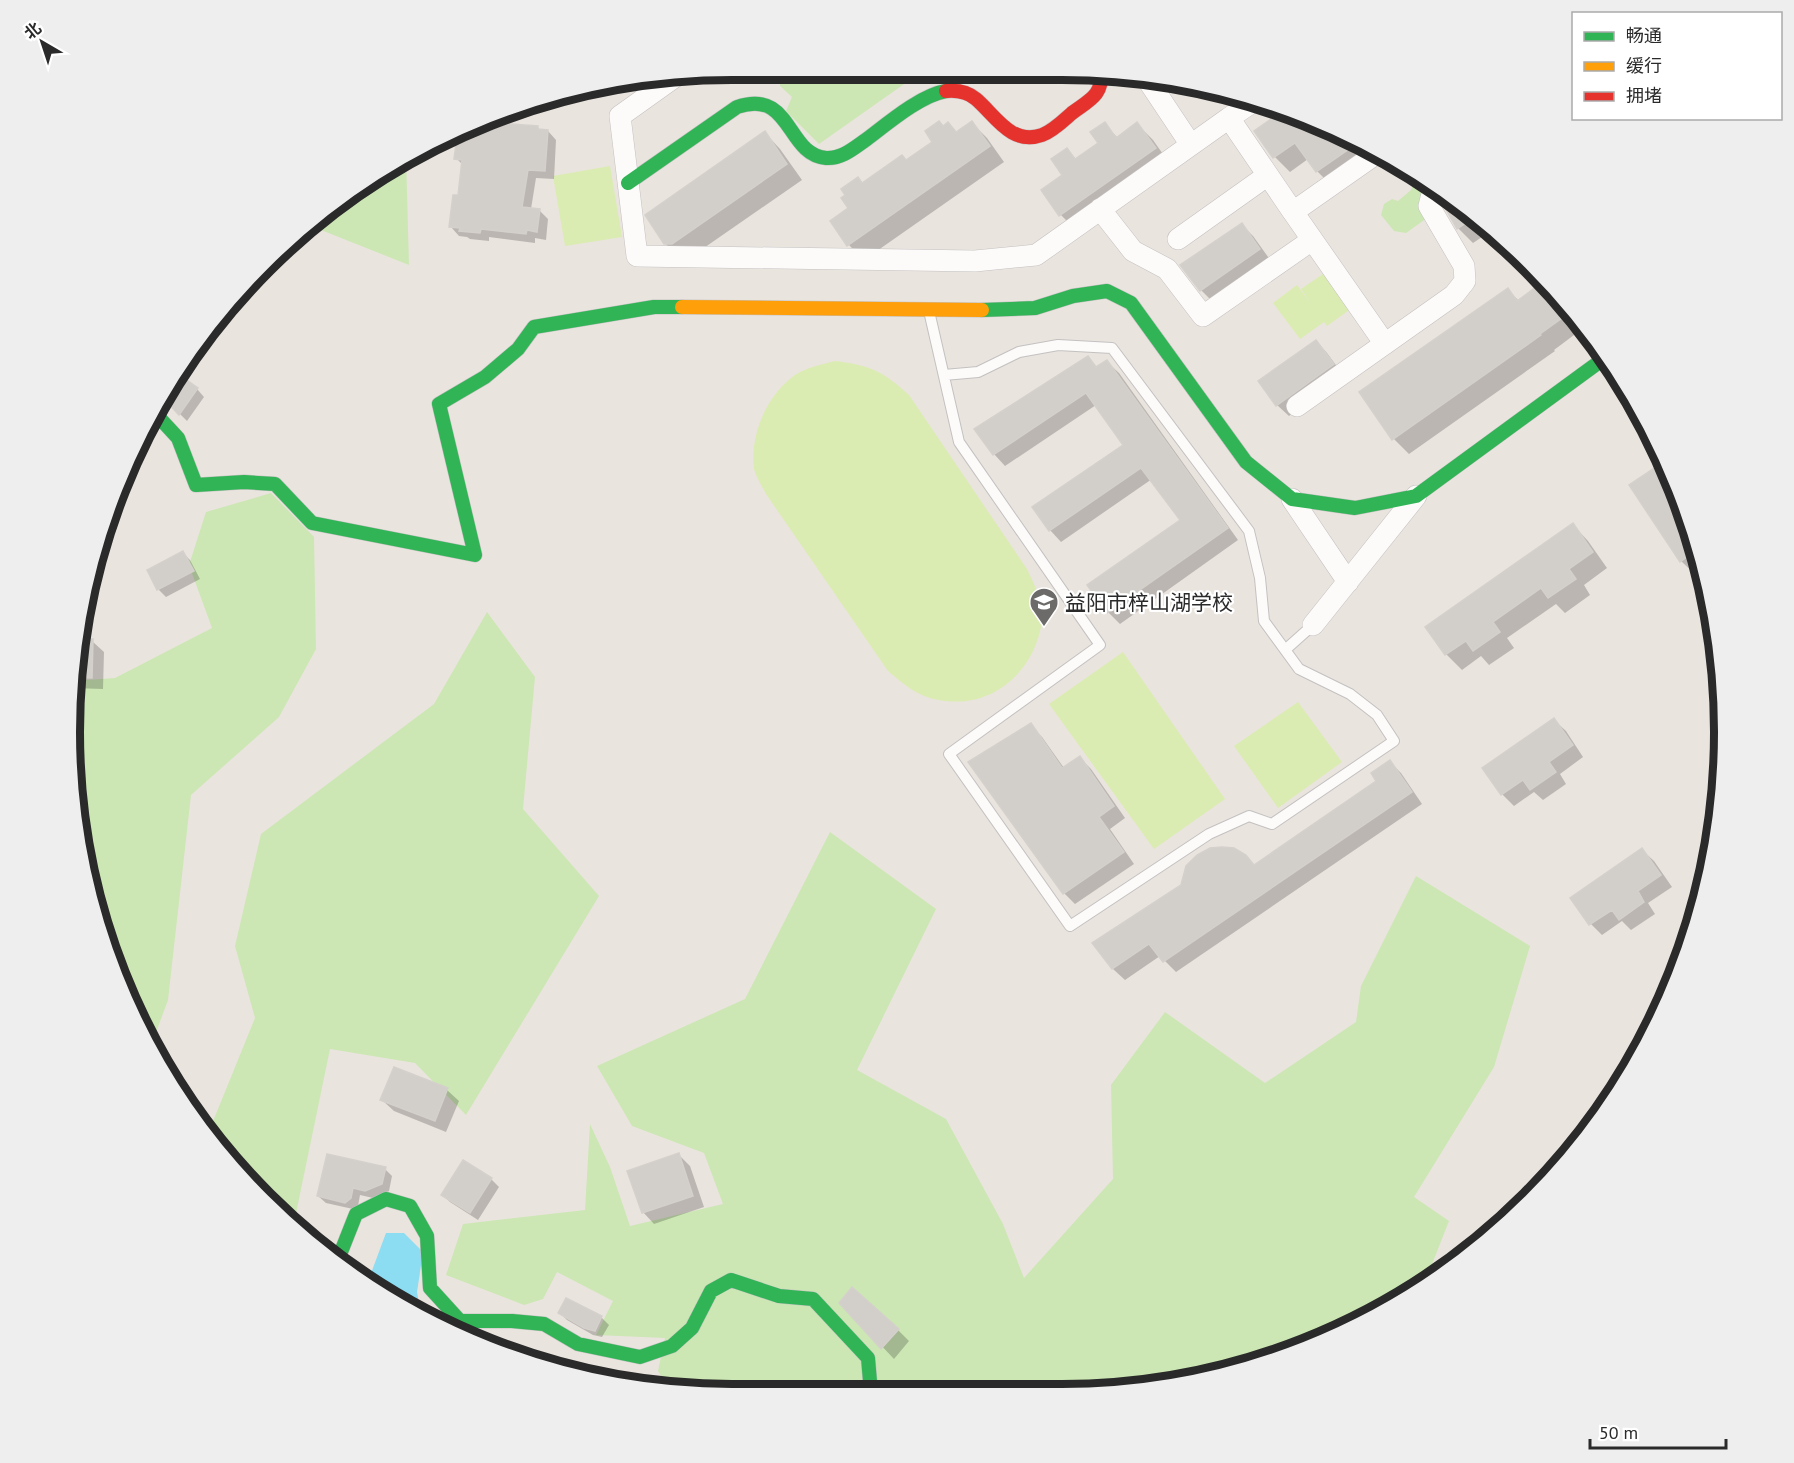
<svg xmlns="http://www.w3.org/2000/svg" width="1794" height="1463" viewBox="0 0 1794 1463" font-family="'PT Sans','Noto Sans SC',sans-serif">
	<rect width="100%" height="100%" fill="#eae4de"/>
	<path fill="#cce7b4" d="M784,69l140,1 -105,74 -33,-33 6,-14 -12,-11 1,-14z
		M406,156l3,109 -98,-39 90,-68z
		M1417,175l12,8 -2,35 -21,15 -12,-2 -13,-16 3,-11 8,-5 6,2 13,-11z
		M271,493l43,44 2,112 -37,68 -88,78 -23,205 -17,46 -14,-21 -55,-164 -12,-172 2,-8 43,-3 97,-50 -23,-63 17,-53z
		M487,612l48,65 -12,132 76,87 -133,219 -51,-52 -85,-14 -36,174 -87,-87 48,-118 -20,-72 26,-112 173,-130z
		M830,832l106,77 -79,161 89,49 57,105 21,54 89,-99 -2,-94 54,-73 100,71 91,-61 5,-36 55,-110 114,70 -36,121 -80,130 35,24 -24,61 -69,44 -122,46 -129,21h-416l-20,-5 -11,-17 7,-33 -69,-3 17,-34 -56,-29 -14,27 -19,6 -78,-30 17,-51 122,-14 5,-86 20,43 20,59 93,-22 -19,-51 -72,-27 -35,-60 148,-67z"/>
	<path fill="#daecb1" d="M610,166l12,71 -57,9 -12,-70z
		M1326,272l26,36 -25,18 -3,-4 -24,17 -27,-36 24,-18 15,20 -11,-16z
		M835,361c34,4 48,10 74,34l118,174c7,15 17,34 15,52 -7,51 -51,89 -103,79 -21,-3 -36,-16 -51,-29l-122,-177c-4,-8 -10,-17 -12,-25 -4,-33 11,-70 37,-91 12,-10 29,-13 44,-17z
		M1123,652l102,147 -71,50 -105,-145z
		M1298,702l44,60 -64,46 -44,-62z"/>
	<path fill="#8cdcf2" d="M386,1233h18l19,19 -6,40 4,23 -51,-32v-7z"/>
	<path fill="#0003" d="M661,78l-17,12 -9,-8z
		M1286,110l30,9 29,15 -2,1 20,30 -31,21 -15,-15 -9,-12 -18,13 -15,-15 -19,-26z
		M485,123l52,4 4,4h7l8,9 -2,39 -18,-1 -5,31 8,1 9,9 -2,21 -11,-2v5l-46,-6v4l-19,-2 -3,-2 -8,-1 -8,-9 8,-30 4,-32 -7,-7 6,-12 2,-14z
		M972,123l15,15 17,24 -140,98 -15,-15 -17,-24 18,-13 13,-23 44,-23 27,-20 9,-15 5,-3 9,9z
		M1104,124l14,14 19,-14 16,16 17,24 -94,66 -15,-15 6,-65 10,10 23,-16z
		M765,133l15,16 22,31 -114,79h-7l-16,-16z
		M1452,200l42,29 -21,14 -15,-15 -13,-23z
		M1242,225l11,11 18,25 -59,40 -11,-11z
		M1545,282l41,44 -32,24 1,1 -146,103 -15,-15 114,-149 11,11z
		M1316,341l11,12 17,23 -55,40 -12,-11z
		M1088,358l9,10 10,-6 12,11 119,167 -118,84 -12,-12 -19,-27 93,-65 -30,-41 -91,63 -11,-12 75,-85 -29,-40 -91,61 -11,-12z
		M197,389l7,8 -17,24 -24,-24z
		M1666,462l36,98 2,11 -7,5 -16,-15 -50,-76z
		M1573,525l15,16 19,27 -23,17 6,10 -25,18 -9,-9 -49,34 7,10 -25,17 -8,-9 -19,14 -16,-16 -19,-27z
		M183,553l7,7 10,19 -34,18 -8,-8 -9,-18z
		M80,641h12l12,11 -1,37 -32,-1z
		M1554,720l12,11 17,26 -23,17 6,10 -23,16 -9,-8 -20,14 -12,-12z
		M1030,725l12,12 22,31 16,-10 11,11 34,49 -15,11 24,35 -59,40 -11,-11z
		M1390,762l11,11 21,31 -246,168 -16,-16 -35,24 -12,-11 -19,-25 89,-58 72,-20 123,-85z
		M1642,850l12,11 18,26 -24,16 7,11 -24,16 -9,-9 -20,14 -11,-11 -18,-26z
		M394,1069l53,21 12,11 -13,31 -52,-21 -12,-11z
		M679,1155l11,11 14,41 -50,17 -11,-12z
		M464,1162l27,17 8,8 -21,33 -28,-18 -7,-7z
		M385,1169l7,7 -3,15 -16,7 -13,-3 -2,11 -5,3 -27,-6 -8,-7z
		M841,1303l57,27 11,11 -15,18z
		M560,1313l41,4 8,8 -7,12 -9,-2 -26,-15z"/>
	<path fill="#d2ceca" stroke="#d4d0cb" stroke-width="1.5" d="M1284,110l32,9 20,10 13,20 -33,23 -21,-29 -22,15 -19,-27z
		M939,121l4,5 5,-4 8,10 16,-11 18,25 -143,100 -17,-25 18,-13 -7,-10 4,-3 -4,-6 17,-12 4,6 40,-28 4,5 26,-18 -7,-11z
		M487,122l51,4v3l10,1 -3,41 -17,-1 -6,37 18,2 -3,23 -10,-2 -1,4 -45,-5 -1,4 -21,-2 1,-3 -11,-1 4,-32h5l4,-35 -8,-1 2,-15h5l1,-12z
		M1105,122l11,16 21,-16 19,26 -97,68 -18,-26 21,-15 -11,-16 16,-11 8,11 23,-16 -8,-11z
		M765,131l22,33 -115,80h-8l-19,-29z
		M1451,199l25,17 -19,13 -14,-25z
		M1242,223l18,26 -60,42 -20,-26z
		M1544,281l28,30 -32,23 1,1 -149,105 -33,-48 149,-104 9,13z
		M1316,340l18,24 -58,42 -18,-25z
		M1088,356l8,11 11,-7 121,168 -121,85 -20,-28 93,-65 -39,-52 -92,63 -17,-24 91,-62 -37,-52 -93,62 -19,-26z
		M178,374l20,14 -19,27 -17,-18z
		M1665,461l33,88 -18,13 -51,-77z
		M1573,523l20,29 -24,17 7,10 -28,19 -7,-10 -48,34 7,10 -27,19 -7,-10 -21,14 -20,-28z
		M183,551l11,20 -37,19 -10,-20z
		M80,639h13l-1,39 -19,-1z
		M1554,718l19,27 -24,17 7,10 -26,18 -7,-10 -22,15 -19,-27z
		M1031,723l31,45 18,-12 34,50 -15,11 25,35 -61,42 -95,-132z
		M1390,760l22,32 -249,170 -14,-18 -37,25 -20,-26 89,-58 5,-19 11,-11 13,-7 12,-1 12,1 12,7 8,10 122,-84 -5,-8z
		M1642,848l19,27 -23,16 6,11 -25,18 -7,-10 -23,15 -19,-27z
		M394,1067l54,21 -13,33 -55,-21z
		M679,1153l14,43 -51,17 -15,-42z
		M327,1154l59,13 -4,17 -17,7 -12,-3 -2,10 -6,5 -28,-7z
		M463,1160l29,18 -22,35 -29,-18z
		M852,1287l47,42 -18,20 -42,-46z
		M566,1298l36,18 -7,15 -11,-3 -26,-15z"/>
	<g fill="none" stroke-linecap="round" stroke-linejoin="round">
		<g stroke="#c3c1c1" stroke-width="12">
			<path id="lane" d="M929,311l30,131 141,203 -151,109 121,172 139,-92 40,-18 23,8 122,-83 -17,-26 -27,-21 -51,-25 -35,-48 -4,-43 -11,-47 -137,-183 -54,-3 -39,7 -41,20 -34,3
				M1285,650l28,-25"/>
		</g>
		<g stroke="#c3c1c1" stroke-width="22">
			<path id="street" d="M676,76l-56,40 17,140 338,5 61,-6 193,-137
				M1145,76l46,69
				M1254,101l-25,17 64,94 87,-61
				M1100,209l33,42 34,18 36,47 109,-76
				M1293,212l92,132
				M1178,239l90,-64
				M1297,406l157,-111 11,-14 -1,-15 -35,-60 5,-20
				M1292,499l56,83
				M1313,625l103,-129"/>
		</g>
		<g stroke="#c3c1c1" stroke-width="15">
			<path id="fast" d="M628,183l109,-76c55,-19 49,48 89,51 16,1 28,-10 41,-19 21,-16 54,-44 79,-48
				M982,310l53,-2 38,-12 34,-5 24,12 115,159 46,37 63,9 61,-12 190,-139
				M153,411l25,27 18,47 48,-3 31,2 37,39 163,32 -36,-151 46,-27 33,-28 16,-22 120,-20h28
				M337,1262l19,-48 30,-15 24,7 17,30 3,52 30,33h52l32,3 34,20 62,13 32,-11 20,-18 19,-37 20,-11 48,16 34,3 55,59 3,35"/>
		</g>
		<g stroke="#c3c1c1" stroke-width="15">
			<path id="slow" d="M682,307l300,3"/>
		</g>
		<g stroke="#c3c1c1" stroke-width="15">
			<path id="jam" d="M946,91c11,-1 22,1 30,8 19,16 35,47 66,36 11,-4 21,-14 30,-22 19,-14 30,-17 30,-43"/>
		</g>
		<use href="#lane" stroke="#fcfbfa" stroke-width="10"/>
		<use href="#street" stroke="#fcfbfa" stroke-width="21"/>
		<use href="#fast" stroke="#30b455" stroke-width="14"/>
		<use href="#slow" stroke="#ff9f0a" stroke-width="14"/>
		<use href="#jam" stroke="#e5322d" stroke-width="14"/>
	</g>
	<defs>
		<g id="school-pin" transform="scale(1.5)"><path d="M0 17L-7.5 6A9.5 9.5 0 1 1 7.5 6Z" fill="#6d6b69" stroke="#fff"/><path d="M0-5L7-2L0 1L-7-2ZM-4 1L0 2.5L4 1V4Q0 6-4 4Z" fill="#fff"/></g>
	</defs>
	<g fill-rule="evenodd">
		<use href="#school-pin" x="1044" y="602"/>
	</g>
	<g text-anchor="middle" dominant-baseline="central" stroke-width="4.5" stroke-linejoin="round" paint-order="stroke">
		<g font-size="21" fill="#2a2a2a" stroke="#fff" text-anchor="start">
			<text x="1065" y="602">益阳市梓山湖学校</text>
		</g>
	</g>
	<path d="M0 0H1794V1463H0ZM732 80H1062A652 652 0 0 1 1714 732V732A652 652 0 0 1 1062 1384H732A652 652 0 0 1 80 732V732A652 652 0 0 1 732 80Z" fill="#eee" fill-rule="evenodd"/>
	<path fill="none" stroke="#2a2a2a" stroke-width="8" d="M732 80H1062A652 652 0 0 1 1714 732V732A652 652 0 0 1 1062 1384H732A652 652 0 0 1 80 732V732A652 652 0 0 1 732 80Z"/>
	<rect x="1572" y="12" width="210" height="108" fill="#ffffff" stroke="#aaaaaa" stroke-width="1.5"/>
	<rect x="1584" y="32" width="30" height="9" fill="#30b455" stroke="#aaaaaa" stroke-width="1.5"/>
	<text x="1626" y="42" font-size="18" fill="#2a2a2a">畅通</text>
	<rect x="1584" y="62" width="30" height="9" fill="#ff9f0a" stroke="#aaaaaa" stroke-width="1.5"/>
	<text x="1626" y="72" font-size="18" fill="#2a2a2a">缓行</text>
	<rect x="1584" y="92" width="30" height="9" fill="#e5322d" stroke="#aaaaaa" stroke-width="1.5"/>
	<text x="1626" y="102" font-size="18" fill="#2a2a2a">拥堵</text>
	<g transform="translate(42 42) rotate(321)" stroke="#ffffff" stroke-width="4.5" paint-order="stroke">
	<path d="M0-4.5L10 22L0 15L-10 22Z" fill="#2a2a2a"/>
	<text y="-9" font-size="16" font-weight="bold" text-anchor="middle" fill="#2a2a2a">北</text>
	</g>
	<path d="M1590 1439v9h136v-9" fill="none" stroke="#2a2a2a" stroke-width="3"/>
	<text x="1599" y="1439" font-size="18" fill="#2a2a2a" stroke="#ffffff" stroke-width="4.5" paint-order="stroke">50 m</text>
</svg>
